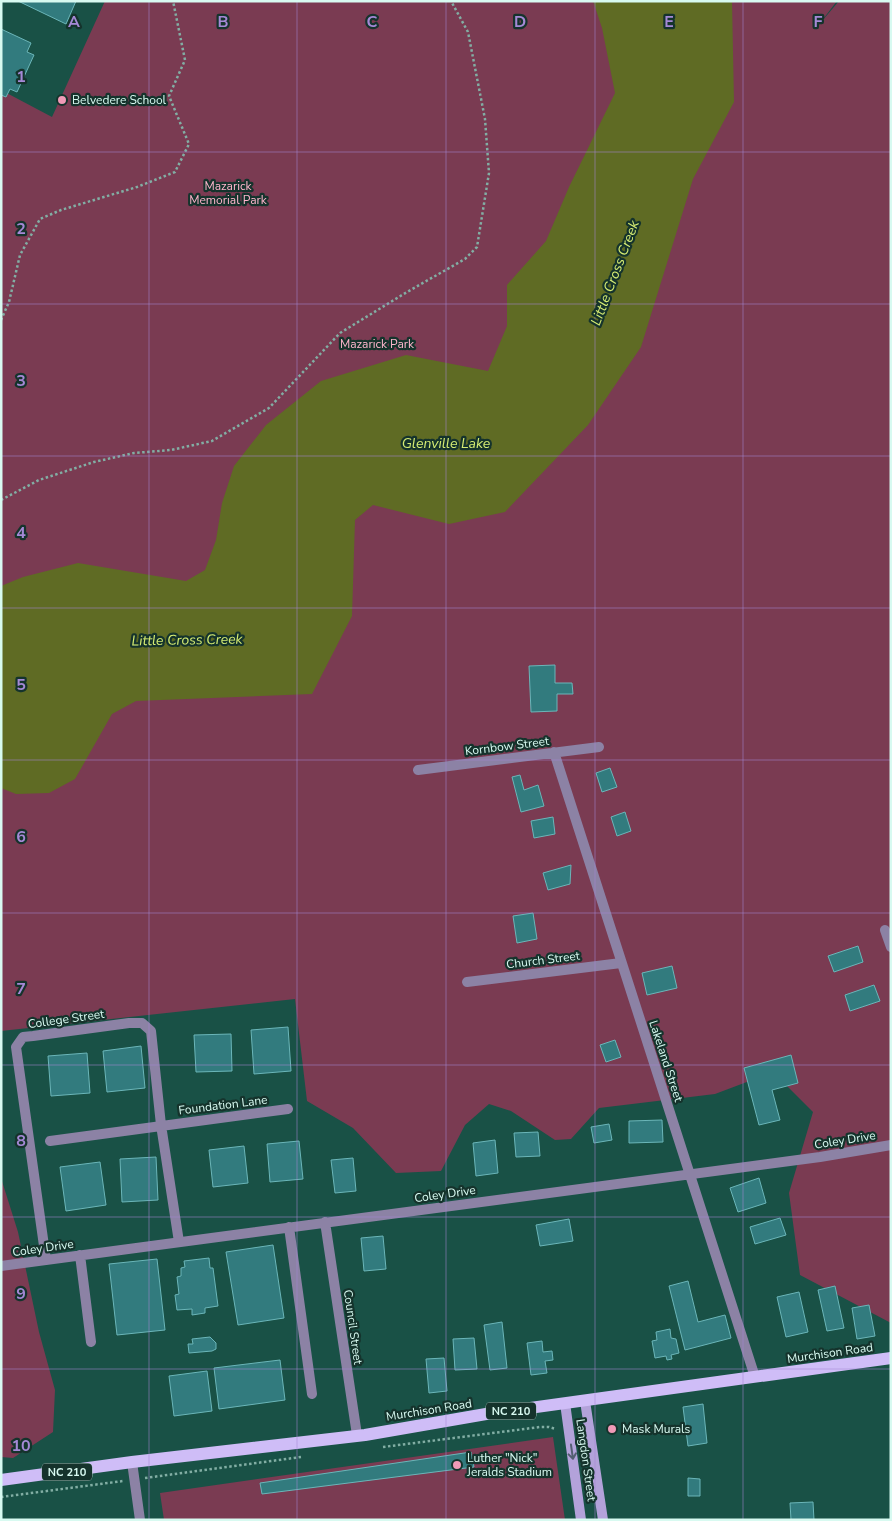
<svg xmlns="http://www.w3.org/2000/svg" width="892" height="1521" viewBox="0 0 892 1521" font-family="'Nunito Sans',sans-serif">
	<rect width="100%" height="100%" fill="#195146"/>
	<path fill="#7a3b52" d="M105,1h732l-20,26 22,-26h52v1322l-91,-48 -11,-82 24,-81 -40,-40 -58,22 -116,14 -28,31 -16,1 -44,-29 -22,-7 -24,21 -24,46 -45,2 -43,-45 -46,-27 -12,-102 -294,32v-941l51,27z
		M1,1178l17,54 21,100 16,58 -2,42 -40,26 -12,-1z
		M553,1437l12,83h-401l-4,-27z"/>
	<path fill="#5f6b24" d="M593,1h139l2,101 -41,77 -52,168 -53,78 -83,87 -56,12 -76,-19 -18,15 -3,96 -40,78 -176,7 -24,13 -37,65 -26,14 -33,1 -15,-6v-202l22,-9 55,-14 108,18 19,-11 11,-30 6,-37 12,-37 32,-41 55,-44 85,-26 82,16 19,-45v-41l39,-44 23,-54 46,-94 -13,-65z"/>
	<path fill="#327b7e" stroke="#6bb6b9" d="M18,1h58l-10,23z
		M1,29l30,14 -4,9 7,3 -17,37 -7,-3 -4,8 -5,-2z
		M555,665v18h17l1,11h-16v17l-26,1 -2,-46z
		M610,768l7,19 -15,5 -6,-19z
		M520,775l4,15 14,-5 6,21 -23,6 -9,-35z
		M625,812l6,19 -14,5 -6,-19z
		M553,817l2,17 -21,4 -3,-17z
		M571,865l-1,19 -22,6 -5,-17z
		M533,913l4,26 -20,4 -4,-27z
		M858,946l5,16 -29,10 -6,-16z
		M672,966l5,22 -30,7 -5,-22z
		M874,985l6,16 -30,10 -5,-16z
		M288,1027l3,44 -37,3 -3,-44z
		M231,1034l1,37 -36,1 -2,-37z
		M615,1040l6,17 -15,5 -6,-17z
		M141,1046l4,42 -38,4 -4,-41z
		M87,1053l3,40 -39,3 -3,-40z
		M791,1055l7,28 -26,7 8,30 -21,5 -15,-57z
		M662,1120l1,22 -34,1v-22z
		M609,1124l3,16 -18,3 -3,-16z
		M538,1132l2,24 -24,1 -2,-24z
		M495,1140l3,33 -22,3 -3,-33z
		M299,1141l4,38 -33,3 -3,-38z
		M244,1146l4,37 -35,4 -4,-37z
		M156,1157l2,43 -36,2 -2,-43z
		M353,1158l3,33 -21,2 -4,-33z
		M100,1162l6,43 -40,6 -6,-44z
		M759,1178l7,25 -28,9 -8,-24z
		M780,1218l6,17 -31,9 -5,-17z
		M569,1219l4,22 -33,5 -4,-21z
		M383,1236l3,33 -22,2 -3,-33z
		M273,1245l11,73 -46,7 -12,-73z
		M209,1258l1,10h3l5,38 -13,2v5l-13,2v-6l-15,1 -2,-15 4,-1 -2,-17 4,-1v-8l4,-1 -1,-6z
		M157,1259l8,71 -48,5 -8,-71z
		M688,1281l10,41 27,-7 6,23 -46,12 -16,-64z
		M835,1286l9,42 -17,3 -9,-41z
		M799,1292l9,40 -22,5 -9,-40z
		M869,1305l6,31 -18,3 -5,-31z
		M502,1322l5,46 -17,2 -6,-45z
		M670,1329l1,9 5,1 3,14 -8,2 1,4 -5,1 -1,-4 -11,2 -3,-17 5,-1 -1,-8z
		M210,1337l6,6v6l-4,2 -23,2 -1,-9h5l-1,-5z
		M474,1338l3,31 -22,1 -2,-31z
		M542,1341l1,11 9,-1 1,9 -8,1 2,12 -16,2 -4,-32z
		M444,1358l3,33 -18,2 -3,-34z
		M280,1360l5,40 -66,9 -5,-41z
		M207,1371l5,40 -38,5 -5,-40z
		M703,1404l4,39 -19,3 -5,-39z
		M471,1452l3,15 -212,27 -2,-11z
		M688,1478l12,1v17h-12z
		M813,1502l1,18h-23l-1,-17z"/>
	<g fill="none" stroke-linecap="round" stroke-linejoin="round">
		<path stroke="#82aea4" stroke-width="2.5" stroke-dasharray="2.5 2.5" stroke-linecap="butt" d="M1,320l8,-18 11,-47 20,-36 21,-9 76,-23 38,-15 14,-28 -20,-48 16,-36 -12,-59
			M1,500l38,-20 55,-18 40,-9 37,-3 41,-9 57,-33 71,-75 67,-41 58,-33 12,-12 12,-74 -4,-54 -17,-87 -17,-31
			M383,1447l157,-20h9l7,2
			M145,1478l156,-21
			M1,1497l122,-16"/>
		<path stroke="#8c82a5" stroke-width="10" d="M554,752l201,625
			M418,770l181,-23
			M885,930l6,17
			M467,982l154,-19
			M50,1141l238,-32
			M325,1222l32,213
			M289,1227l23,167
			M80,1255l11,87
			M46,1260l-30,-213 7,-10 10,-1 96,-13h13l9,8 10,94 18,117
			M1,1266l819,-109 71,-12
			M132,1462l8,58"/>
		<path stroke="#b3a2da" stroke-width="10" d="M585,1401l18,119
			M565,1403l16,117"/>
		<path stroke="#cfbdf7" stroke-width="12" d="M1,1480l131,-18 233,-27 121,-21 405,-56"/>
	</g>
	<defs><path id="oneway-shaft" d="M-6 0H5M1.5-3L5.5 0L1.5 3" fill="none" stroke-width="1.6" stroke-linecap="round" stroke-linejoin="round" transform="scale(1.25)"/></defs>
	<use stroke="#545f72" href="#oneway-shaft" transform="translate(572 1452) rotate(82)"/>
	<path fill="none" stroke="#a589d6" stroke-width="1" stroke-opacity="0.55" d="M149,1v1519M297,1v1519M446,1v1519M595,1v1519M743,1v1519M1,152h890M1,304h890M1,456h890M1,608h890M1,760h890M1,913h890M1,1065h890M1,1217h890M1,1369h890"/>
	<g fill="#f09ab7" stroke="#15332c" stroke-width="2">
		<circle cx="62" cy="100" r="5"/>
		<circle cx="612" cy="1429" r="5"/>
		<circle cx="457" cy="1465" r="5"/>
	</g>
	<g text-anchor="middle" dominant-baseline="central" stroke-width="4.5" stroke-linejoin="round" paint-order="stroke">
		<g fill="#15332c" stroke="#9ebeb6" stroke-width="1">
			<rect x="486" y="1402.5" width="50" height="17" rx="4"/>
			<rect x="42" y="1463.5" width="50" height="17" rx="4"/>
		</g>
		<g font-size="11" font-weight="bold" fill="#d8faf1">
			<text x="511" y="1411">NC 210</text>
			<text x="67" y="1472">NC 210</text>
		</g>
		<g font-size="12" fill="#d8faf1" stroke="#15332c" text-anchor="start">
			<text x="72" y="100">Belvedere School</text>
			<text x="622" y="1429">Mask Murals</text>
			<text x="467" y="1458">Luther "Nick"<tspan x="467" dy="14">Jeralds Stadium</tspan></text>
		</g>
		<g font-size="12" fill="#ffb6cd" stroke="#15332c">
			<text x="228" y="186">Mazarick<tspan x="228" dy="14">Memorial Park</tspan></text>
			<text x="377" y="344">Mazarick Park</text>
		</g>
		<g font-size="12" fill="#d8faf1" stroke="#15332c">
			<text transform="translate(507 746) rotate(-7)">Kornbow Street</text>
			<text transform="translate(543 960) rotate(-7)">Church Street</text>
			<text transform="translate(66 1019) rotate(-8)">College Street</text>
			<text transform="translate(666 1061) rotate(72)">Lakeland Street</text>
			<text transform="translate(223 1105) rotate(-7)">Foundation Lane</text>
			<text transform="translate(845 1140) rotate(-9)">Coley Drive</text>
			<text transform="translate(445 1194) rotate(-8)">Coley Drive</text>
			<text transform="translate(43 1248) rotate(-8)">Coley Drive</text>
			<text transform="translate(353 1327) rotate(82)">Council Street</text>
			<text transform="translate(830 1353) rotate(-8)">Murchison Road</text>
			<text transform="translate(429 1410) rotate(-9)">Murchison Road</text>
			<text transform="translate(586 1460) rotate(82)">Langdon Street</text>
		</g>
		<g font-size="14" font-style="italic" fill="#d6ed73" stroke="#15332c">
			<text transform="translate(615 273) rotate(-69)">Little Cross Creek</text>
			<text x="446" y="443">Glenville Lake</text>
			<text transform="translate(187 640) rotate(-1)">Little Cross Creek</text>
		</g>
	</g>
	<g font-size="16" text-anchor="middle" font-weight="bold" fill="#a589d6" stroke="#15332c" stroke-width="4.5" stroke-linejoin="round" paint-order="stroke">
		<text x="74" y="27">A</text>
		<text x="223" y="27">B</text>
		<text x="372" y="27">C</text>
		<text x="520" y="27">D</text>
		<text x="669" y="27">E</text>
		<text x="818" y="27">F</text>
		<text x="21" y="82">1</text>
		<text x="21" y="234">2</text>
		<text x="21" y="386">3</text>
		<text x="21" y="538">4</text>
		<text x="21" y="690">5</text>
		<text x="21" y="842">6</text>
		<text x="21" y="994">7</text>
		<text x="21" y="1146">8</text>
		<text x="21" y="1299">9</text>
		<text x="21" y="1451">10</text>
	</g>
	<rect width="892" height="1521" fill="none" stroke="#d8faf1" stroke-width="5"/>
</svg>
